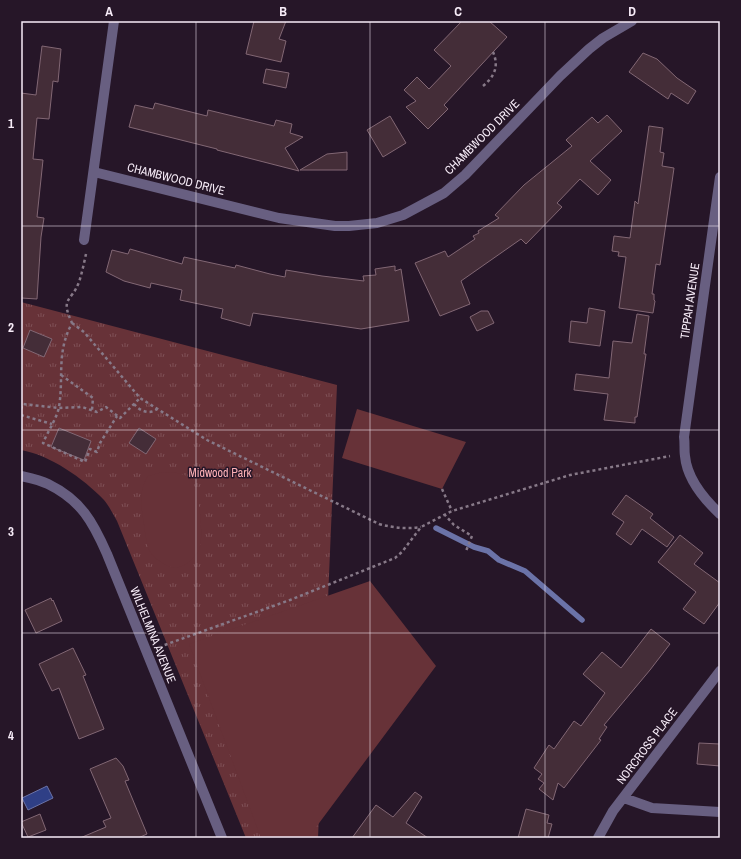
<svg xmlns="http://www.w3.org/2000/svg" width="741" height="859" viewBox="0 0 741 859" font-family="'Archivo Narrow',sans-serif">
	<defs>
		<pattern id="grass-tufts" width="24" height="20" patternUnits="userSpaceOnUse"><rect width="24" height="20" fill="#673238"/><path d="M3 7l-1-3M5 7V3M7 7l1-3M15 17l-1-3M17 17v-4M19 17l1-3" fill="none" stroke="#7e5056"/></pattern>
	</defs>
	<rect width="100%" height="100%" fill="#261628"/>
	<path fill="url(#grass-tufts)" d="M21,302l316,83 -19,453h-72l-129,-317c-4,-7 -8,-15 -13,-21 -21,-22 -54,-45 -83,-50z"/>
	<path fill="#673238" d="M357,409l109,33 -24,47 -100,-31z
		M170,472c7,1 17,2 22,9 7,10 13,61 6,71 -4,6 -12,14 -19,15 -9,3 -23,-7 -28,-14 -4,-5 -5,-15 -6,-21 -2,-20 -9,-37 3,-56l11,-3z
		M370,581l66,85 -128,172h-47l-72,-194z"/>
	<path fill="#2f3f86" stroke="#6b73a8" d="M47,786l6,12 -25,12 -6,-12z"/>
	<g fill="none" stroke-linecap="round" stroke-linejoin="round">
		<path stroke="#6b73a8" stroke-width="5.5" d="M436,528l38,19 14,4 11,9 26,11 57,49"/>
	</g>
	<path fill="#442d38" stroke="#826774" d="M254,21h32l-7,18 7,2 -5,21 -35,-8z
		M462,21h27l18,16 -63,68 4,4 -20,20 -22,-22 10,-6 -12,-11 13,-13 12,12 22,-23 -17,-16z
		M42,46l19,3 -3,33 -5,-1 -4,38 -12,-1 -4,41 10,1 -6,57 7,1 -3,19 -4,62 -16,-1v-205l15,2z
		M643,53l14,6 20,19 19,13 -8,13 -17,-11 -3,6 -39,-27z
		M266,69l23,4 -3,15 -23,-5z
		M155,103l52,13 1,-6 66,16 2,-6 16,4 -2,9 13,4 -18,11 14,23 -82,-21v-1l-88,-22 6,-22 18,4z
		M607,115l15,16 -32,30 21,19 -13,15 -18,-16 -23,24 5,4 -36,37 -5,-5 -60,42 9,23 -30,12 -25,-53 30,-12 3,6 27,-18 -2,-3 6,-3 -1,-2 21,-13 -4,-3 29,-30 48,-39 -6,-6 26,-23 6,6z
		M390,116l16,27 -23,14 -16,-27z
		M649,126l14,2 -3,24 4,1 -2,13 12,2 -14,97 -4,-1 -4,30h2v6l1,1 -2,12 -34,-5 7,-51 -8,-1 1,-4 -7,-1 2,-15 16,2 5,-37 3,3z
		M347,152v18h-47l27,-16z
		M130,249l52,15 2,-7 51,11 1,-3 34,9 15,3 1,-7 36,6 42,5 -1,-5 13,-1 -1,-6 20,-3v5l6,-2 8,52 -48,8 -108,-16 -3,13 -29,-8 2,-9 -43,-9 2,-10 -31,-7 -1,5 -26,-7 -18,-9 6,-22 16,4z
		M589,308l16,3 -5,35 -31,-4 2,-21 16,2z
		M481,311h7l6,12 -17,8 -7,-14z
		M637,314l12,2 -5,38h2l-9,63h-2v6l-31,-3 4,-26 -34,-4 2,-16 33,4 4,-37 19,2z
		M30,330l22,9 -8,18 -21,-9z
		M59,428l32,13 -7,19 -33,-13z
		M139,428l17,11 -10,15 -17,-11z
		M626,495l27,19 -3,4 24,19 -7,10 -25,-18 -11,16 -15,-11 8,-12 -12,-8z
		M680,535l23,18 -9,11 26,19v19l-16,22 -21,-15 13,-17 -38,-30z
		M51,598l1,3 1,-1 9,21 -26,12 -11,-23z
		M651,629l19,15 -20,26 -46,55 3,2 -8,12 2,1 -37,48 -6,-5 -5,17 -14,-11 5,-6 -6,-4 4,-5 -8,-6 15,-23 5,4 20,-28 7,5 24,-33 -22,-19 19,-22 19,16z
		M73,648l13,27 -3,1 21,53 -25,10 -20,-51 -7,3 -13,-27z
		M699,743l21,1v22l-23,-2z
		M116,758l7,8 6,14 -4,1 22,53 -9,4h-58l26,-11 -3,-6 8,-3 -21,-49z
		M415,792l7,5 -16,26 22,15h-76l24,-33 17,12z
		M526,809l23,6 -2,8 5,1 -4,14h-30z
		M40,814l6,16 -18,7 -7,-15z"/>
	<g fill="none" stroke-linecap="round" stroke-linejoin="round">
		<path stroke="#877988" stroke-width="2.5" stroke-dasharray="3 3" stroke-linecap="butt" d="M483,86c12,-10 16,-20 10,-34
			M86,254c-2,9 -4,19 -7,28 -8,21 -19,15 -7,41 -16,30 -8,53 -13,84 -2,11 -12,26 -16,36l42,19 5,-13 7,3 3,-9 17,-27
			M72,323l12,9 56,66 67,42 172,84c15,4 27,5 42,3
			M61,375l32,23 -1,12
			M134,404c6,7 15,11 23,5
			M21,409l2,-5 36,4 23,-1 15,5 9,-5 14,11 20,-20
			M21,415l31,9
			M442,489l10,22
			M444,514l10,11 18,11 -6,15
			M159,647l131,-47 105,-42 7,-6 19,-25 31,-16 118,-36 100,-19"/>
		<path stroke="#685f81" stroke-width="10" d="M94,172l185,46 56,8h14l28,-3 26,-8 41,-22 21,-18 95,-99 29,-27 14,-11 29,-17
			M720,177l-36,260c1,6 0,13 1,19 2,23 19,43 35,58
			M84,240l30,-219
			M21,476c9,2 19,4 27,8 33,16 45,38 59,70l115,284
			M624,798l28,10 68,4
			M598,838l15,-27 107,-140"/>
	</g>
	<path fill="none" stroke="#f7ecf8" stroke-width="1" stroke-opacity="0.55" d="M196,21v817M370,21v817M545,21v817M21,226h699M21,430h699M21,633h699"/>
	<g text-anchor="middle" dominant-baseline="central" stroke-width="3" stroke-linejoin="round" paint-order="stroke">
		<g font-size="12" fill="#f7ecf8" stroke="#261628">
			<text transform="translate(482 137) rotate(-45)">CHAMBWOOD DRIVE</text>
			<text transform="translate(176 179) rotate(14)">CHAMBWOOD DRIVE</text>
			<text transform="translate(690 301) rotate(-82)">TIPPAH AVENUE</text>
			<text transform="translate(153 635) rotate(68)">WILHELMINA AVENUE</text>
			<text transform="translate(647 746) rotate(-53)">NORCROSS PLACE</text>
		</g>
		<g font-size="12" fill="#feb1b7" stroke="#261628">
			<text x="220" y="473">Midwood Park</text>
		</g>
	</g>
	<rect width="741" height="859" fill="none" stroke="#261628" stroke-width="44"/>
	<rect x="22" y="22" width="697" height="815" fill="none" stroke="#f7ecf8" stroke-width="1.5"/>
	<g font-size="13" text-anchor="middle" font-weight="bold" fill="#f7ecf8">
		<text x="109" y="16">A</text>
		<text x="283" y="16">B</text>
		<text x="458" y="16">C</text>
		<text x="632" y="16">D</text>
		<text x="11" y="128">1</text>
		<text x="11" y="332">2</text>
		<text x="11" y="536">3</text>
		<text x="11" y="740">4</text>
	</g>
</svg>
